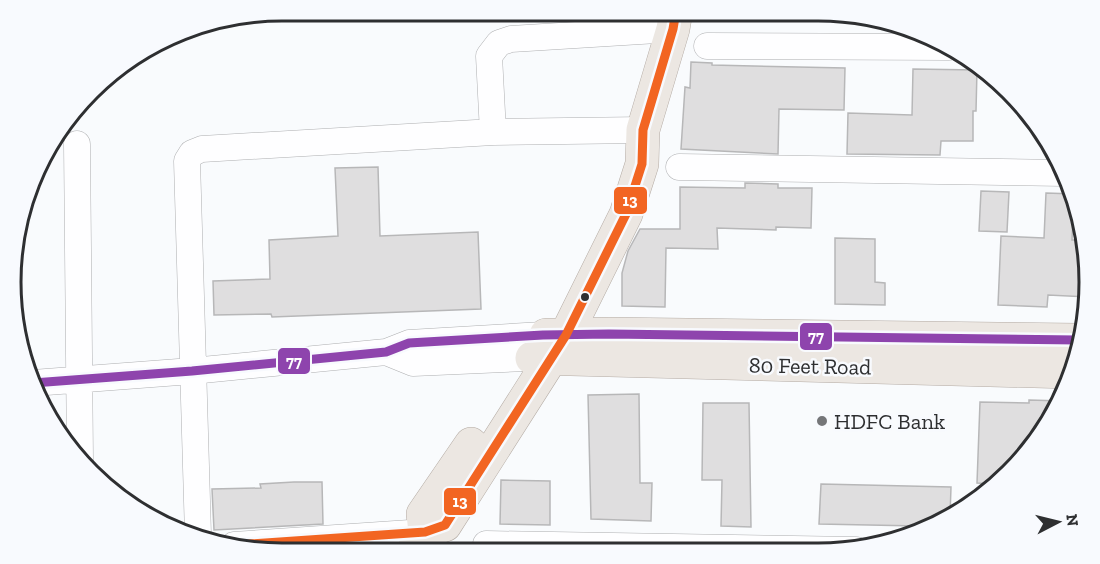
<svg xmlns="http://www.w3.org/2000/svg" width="1100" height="564" viewBox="0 0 1100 564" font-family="'Zilla Slab',serif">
	<rect width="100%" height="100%" fill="#f9fbfd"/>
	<path fill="#dfdedf" stroke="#b7b7b8" stroke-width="1.5" d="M691,62l21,1v2l133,3 -1,42 -65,-1 -1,45 -97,-5 4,-62 5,1z
		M913,69l64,1 -1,41h-3v30h-32l-1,14 -93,-1 1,-41 64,2z
		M378,167l2,69 98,-4 3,77 -209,8 -1,-3 -57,1 -1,-34 57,-2 -1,-39 69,-4 -3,-68z
		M745,183l33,1v4h34l-1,40 -35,-1v3l-59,-2 1,21 -52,-1 -1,59 -43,-1v-33l6,-22 12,-22h40v-42l65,1z
		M981,191l28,1 -2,40 -28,-1z
		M1046,193l28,1 -2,46h9l7,57 -40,-2 -1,12 -49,-2 3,-69 43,2z
		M835,238l40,1v43l10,1v22l-50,-1z
		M639,394l1,89h12l-1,38 -60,-2 -3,-124z
		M1029,400l33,1 -68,83 -17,-1 3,-81 49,1z
		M703,403h46l2,124 -30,-1 1,-46h-20z
		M501,480l49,1v44l-50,-1z
		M294,482h28l1,42 -109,6 -2,-41 49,-1 -1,-4z
		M821,484l130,3 -1,29 -32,18v-8l-99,-2z"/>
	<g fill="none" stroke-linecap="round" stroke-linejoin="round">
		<g stroke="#aeafb1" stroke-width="27">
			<path id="minor" d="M707,46l242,1
				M493,132l-4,-76 10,-13 12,-4 162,-10
				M77,144l3,316
				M679,167l384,6
				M386,352l27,11 114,-5
				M33,383l159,-12 194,-19 23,-9 134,-8
				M198,535l-11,-374 5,-8 10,-4 291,-17 150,-2
				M486,544l370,6
				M234,545l191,-13"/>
		</g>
		<g stroke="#b4aba4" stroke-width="34">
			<path id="major" d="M546,335l63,-1 469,6
				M532,358l538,14
				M425,532l-2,-18 48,-70
				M412,552l13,-20 20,-7 121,-190 60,-121 16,-50 1,-34 30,-101 3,-18"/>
		</g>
		<use href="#minor" stroke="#fefeff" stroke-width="26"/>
		<use href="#major" stroke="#ece7e2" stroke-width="33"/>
		<g stroke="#f8fafe" stroke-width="14">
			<path id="bus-1" d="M33,383l159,-12 194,-19 23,-9 134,-8 66,-1 469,6"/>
		</g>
		<g stroke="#f8fafe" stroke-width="14">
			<path id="bus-2" d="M234,545l191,-13 20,-7 121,-190 60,-121 16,-50 1,-34 30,-101 3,-18"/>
		</g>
		<use href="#bus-1" stroke="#8e44ad" stroke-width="9"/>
		<use href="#bus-2" stroke="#f26522" stroke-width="9"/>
	</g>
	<circle fill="#2e2f31" stroke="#f8fafe" stroke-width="2" cx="585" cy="297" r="5"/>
	<circle fill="#757678" stroke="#f8fafe" stroke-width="2" cx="822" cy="421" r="6"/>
	<g text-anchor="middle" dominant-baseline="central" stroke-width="5" stroke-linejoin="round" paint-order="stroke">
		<g font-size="22" fill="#2e2f31" stroke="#f8fafe">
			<text transform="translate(810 366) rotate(1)">80 Feet Road</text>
		</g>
		<g font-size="22" fill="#2e2f31" stroke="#f8fafe" text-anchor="start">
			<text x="834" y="421">HDFC Bank</text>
		</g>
	</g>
	<path d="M0 0H1100V564H0ZM282 21H818A261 261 0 0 1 1079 282V282A261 261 0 0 1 818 543H282A261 261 0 0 1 21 282V282A261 261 0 0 1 282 21Z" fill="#f8fafe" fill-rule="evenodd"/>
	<path fill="none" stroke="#2e2f31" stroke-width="3" d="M282 21H818A261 261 0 0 1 1079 282V282A261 261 0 0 1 818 543H282A261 261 0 0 1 21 282V282A261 261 0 0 1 282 21Z"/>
	<g stroke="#f8fafe" stroke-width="2">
		<rect x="613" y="186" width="35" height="29" rx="6" fill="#f26522"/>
		<rect x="799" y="322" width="34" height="29" rx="6" fill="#8e44ad"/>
		<rect x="277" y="347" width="34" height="28" rx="6" fill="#8e44ad"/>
		<rect x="443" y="487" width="34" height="29" rx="6" fill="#f26522"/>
	</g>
	<g font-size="16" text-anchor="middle" font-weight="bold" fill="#fff">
		<text x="630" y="206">13</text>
		<text x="816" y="342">77</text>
		<text x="294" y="367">77</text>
		<text x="460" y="507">13</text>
	</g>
	<g transform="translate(1058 522) rotate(83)" stroke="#f8fafe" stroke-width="4.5" paint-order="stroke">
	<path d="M0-4.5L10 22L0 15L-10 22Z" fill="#2e2f31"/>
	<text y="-9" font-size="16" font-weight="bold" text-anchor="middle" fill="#2e2f31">N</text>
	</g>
</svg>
